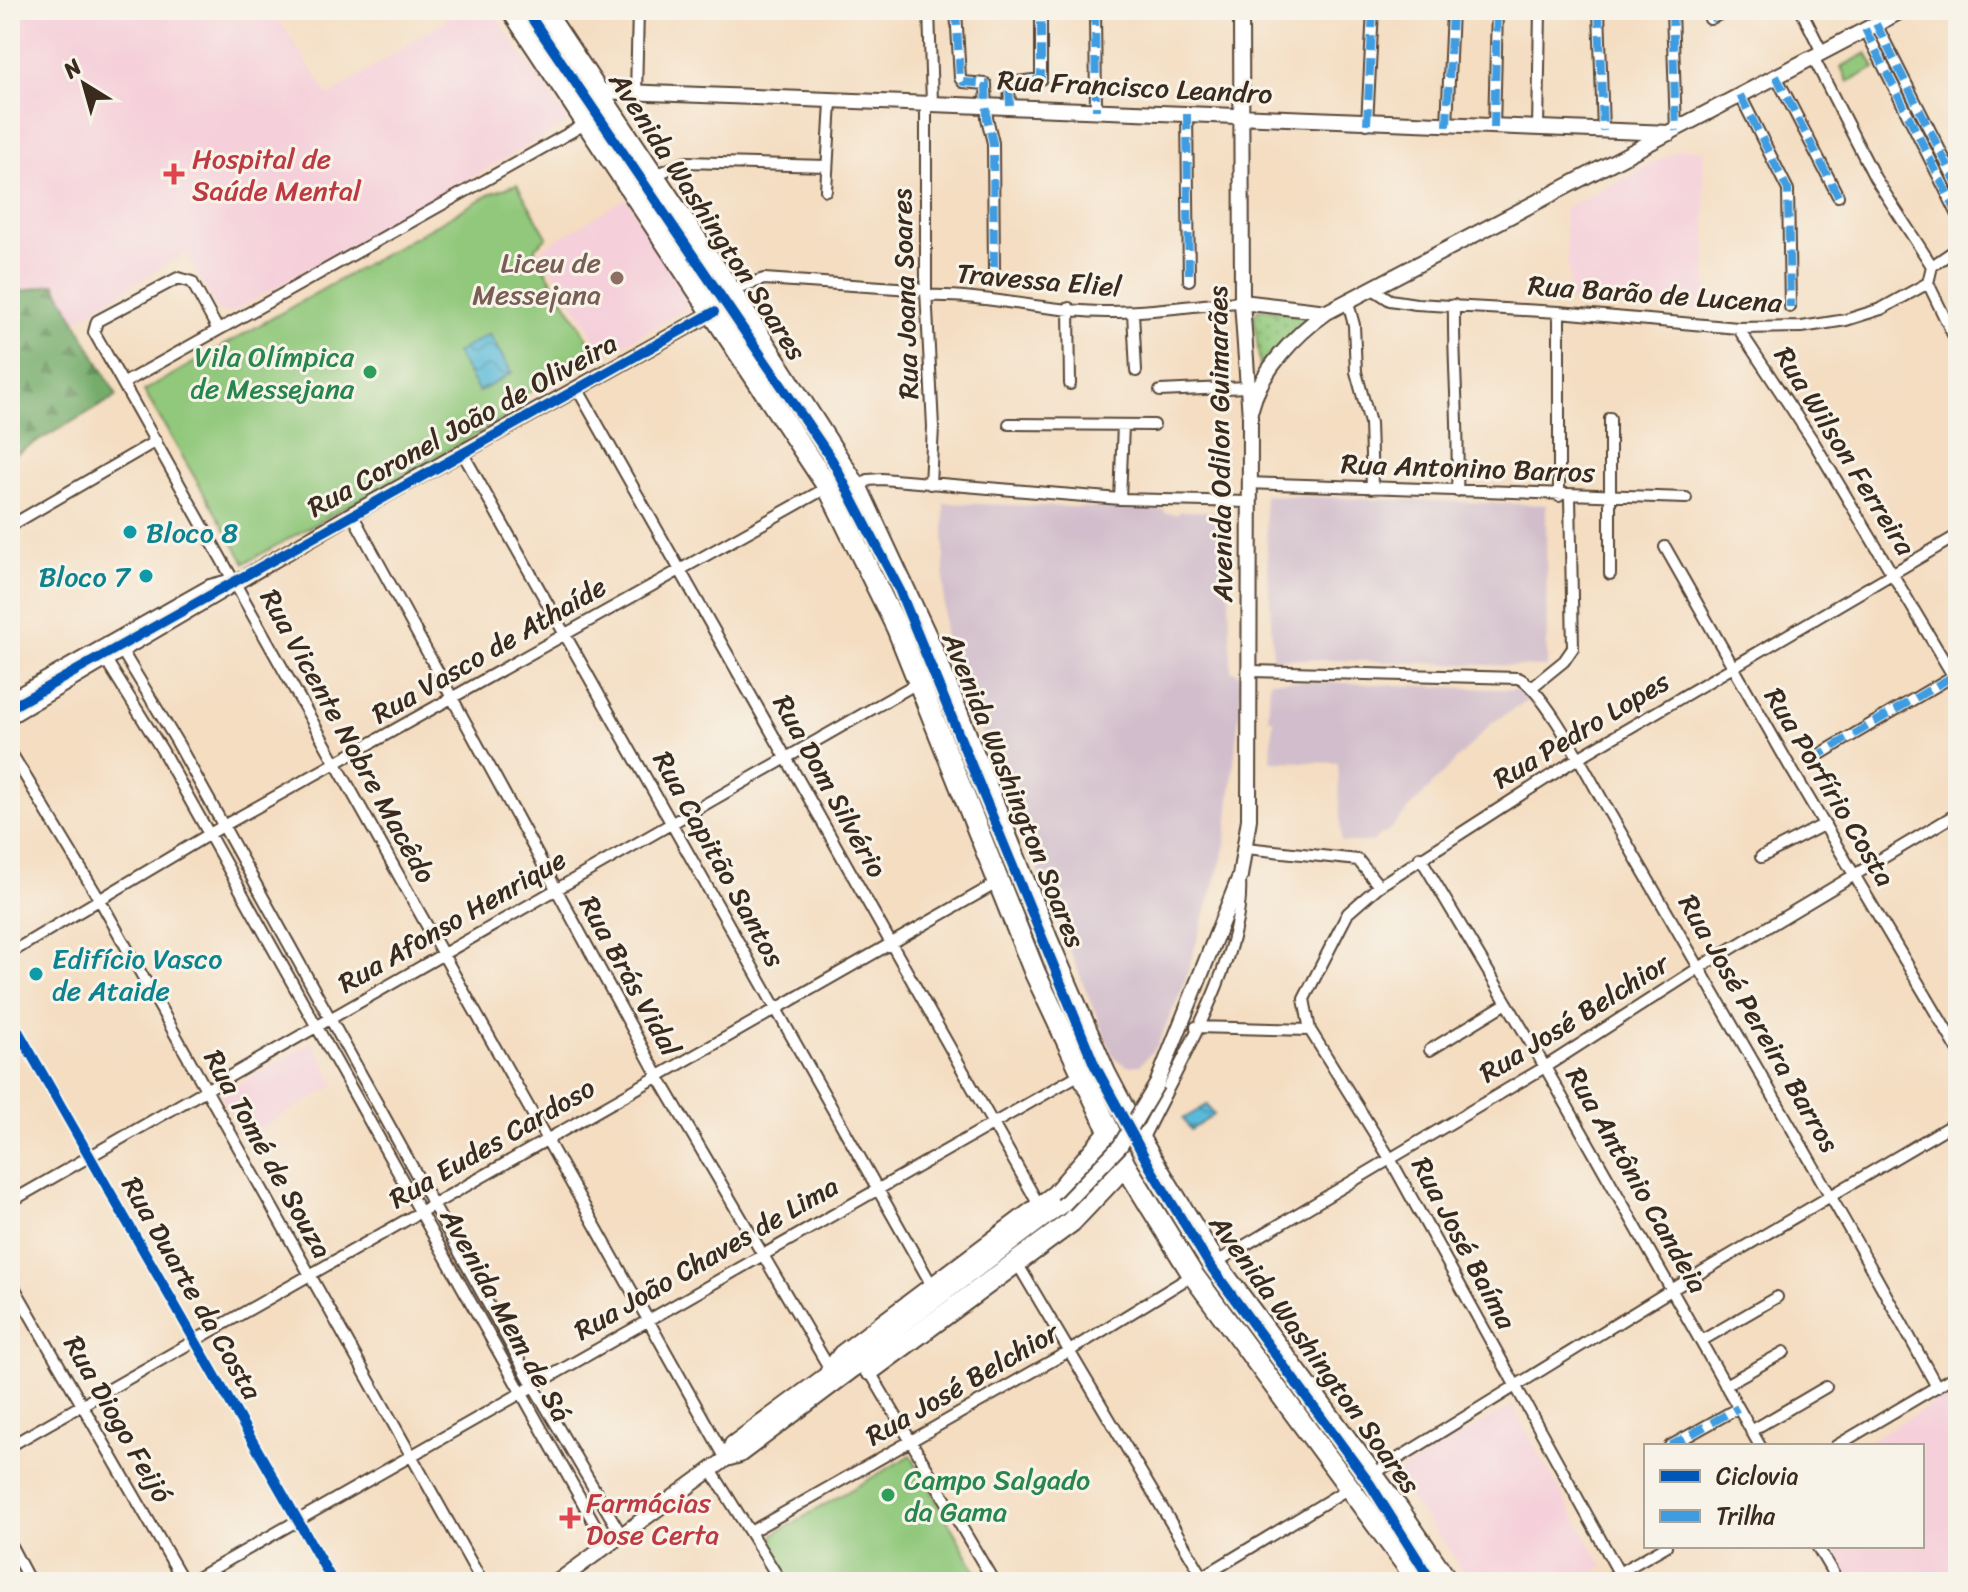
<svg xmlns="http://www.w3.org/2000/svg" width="1968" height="1592" viewBox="0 0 1968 1592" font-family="Sriracha,sans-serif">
	<defs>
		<pattern id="forest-firs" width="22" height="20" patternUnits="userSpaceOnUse" patternTransform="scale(2)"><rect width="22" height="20" fill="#74ac6b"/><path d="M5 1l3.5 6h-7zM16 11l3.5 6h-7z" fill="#608c57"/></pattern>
		<pattern id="park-dots" width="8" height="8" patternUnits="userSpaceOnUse" patternTransform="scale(2)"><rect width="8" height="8" fill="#91c87b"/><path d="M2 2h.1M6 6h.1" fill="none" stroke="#78a364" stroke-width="1.8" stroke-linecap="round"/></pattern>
		<pattern id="water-waves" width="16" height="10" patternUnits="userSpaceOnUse" patternTransform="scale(2)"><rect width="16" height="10" fill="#5abad9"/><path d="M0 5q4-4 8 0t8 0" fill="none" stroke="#4c97af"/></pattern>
	</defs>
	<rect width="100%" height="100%" fill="#f7f3e8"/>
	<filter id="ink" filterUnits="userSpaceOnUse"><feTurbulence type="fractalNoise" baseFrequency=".0125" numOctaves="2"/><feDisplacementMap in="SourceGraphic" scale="16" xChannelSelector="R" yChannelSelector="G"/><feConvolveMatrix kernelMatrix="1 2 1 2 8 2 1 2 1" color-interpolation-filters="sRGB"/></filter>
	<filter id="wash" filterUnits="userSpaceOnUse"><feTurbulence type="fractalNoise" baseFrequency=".006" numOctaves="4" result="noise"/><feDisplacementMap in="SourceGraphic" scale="32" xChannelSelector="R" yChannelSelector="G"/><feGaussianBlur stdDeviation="1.8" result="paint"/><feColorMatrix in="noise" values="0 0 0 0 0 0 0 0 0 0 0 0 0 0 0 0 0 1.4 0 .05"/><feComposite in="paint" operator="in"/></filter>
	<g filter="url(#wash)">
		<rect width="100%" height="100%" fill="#f4ddc1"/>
		<path fill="#f5cfda" d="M10,10h262l57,86 132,-86h30l76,108 -3,7 -15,9 -318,179h-12l-34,-60 -110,68 -20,-37 -45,8z
			M1682,148l21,3 5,160 -138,-11 -6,-91z
			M626,198l67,107 -88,50 -65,-105z
			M313,1041l22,44 -91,53 -24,-43z
			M1958,1389v193h-106l-21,-36h91v-100h-62z
			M1512,1406l91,161 -27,15h-108l-17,-30 -58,-75 1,-4z"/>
		<path fill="#d1bdcb" d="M1264,495l282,10 1,162 -274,-9z
			M944,503l221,7v3l13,1 2,-3 47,1 4,158 8,4 3,12 -17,162 -42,139 -26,59 -17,19 -12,1 -14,-8 -75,-182 -9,-51 -29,-46 -57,-143z
			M1270,680l250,10 7,11 -34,21 -109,113 -3,-2 -8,9h-32l-3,-79 -67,-2 2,-42h-5z"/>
		<path fill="#91c87b" stroke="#66794c" stroke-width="2" d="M1867,53l8,15 -27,14 -7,-15z
			M517,184l30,53 -12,10v6l61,99 -80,48 -7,16 -264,147 -101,-172 348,-198z
			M911,1455l71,127h-191l-19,-34 2,-14z"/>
		<path fill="url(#forest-firs)" stroke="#586b44" stroke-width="2" d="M55,284l62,112 -107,61v-163z"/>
		<path fill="url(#park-dots)" stroke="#66794c" stroke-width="2" d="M1259,309l47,5 1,4 -47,48 -6,-51z"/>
		<path fill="url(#water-waves)" stroke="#4a727c" stroke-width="2" d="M489,334l23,39 -33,19 -23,-39z
			M1207,1105l7,10 -23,15 -8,-11z"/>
	</g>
	<g filter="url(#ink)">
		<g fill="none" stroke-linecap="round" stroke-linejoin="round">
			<g stroke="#574536" stroke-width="14">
				<path id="street" d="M929,10l3,93
					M956,10l4,68 3,4 23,2 1,34 6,25 1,129
					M1095,10l1,100
					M1599,10l4,121
					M1672,10l4,121
					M1801,10l21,42
					M1710,19l18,-9
					M1876,24l82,162
					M1865,29l93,186
					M1813,57l62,121 57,88
					M1776,76l62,120
					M636,94l2,-84
					M1740,95l48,95 2,117
					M926,103v187l7,137 -3,57
					M1010,106l-1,-23 32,-4v-69
					M1187,114l2,166
					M1367,124l6,-114
					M1447,126l5,-116
					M1494,128l3,-118
					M1538,129l2,-119
					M653,176l33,-14 141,4
					M826,190l5,-88
					M1928,283l30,62
					M1373,289l17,11 26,4 143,8 179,16 64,-1 44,-7 35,-11 47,-26 4,-17 26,-18
					M730,290l34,-11 162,11
					M927,296c59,-2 119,16 179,16 45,1 91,-8 136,-10
					M1348,303l6,22 2,47 14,51 2,65
					M1454,305c-1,63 6,124 3,186
					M1069,308l1,76
					M1133,312l3,59
					M1559,312v184
					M1738,328l75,113 145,243
					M218,330l-26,-48 -14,-4 -81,43 -3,11 632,1127
					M124,383l463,-260
					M577,388l463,819
					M1160,391l87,-4
					M1610,418v156
					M1009,424l145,1
					M462,452l472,837
					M1248,483l438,15
					M858,490l10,-10 14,-1 238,20 128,3
					M1120,499l3,-74
					M352,514l306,562 173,295
					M10,526l146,-85
					M1665,547l124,218 169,285
					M119,646l58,96 356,643 89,151
					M103,655l59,95 445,796
					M1251,671l267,7c25,8 75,107 91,134 110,191 222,381 328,575
					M1532,687l32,-26 9,-13 -3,-151
					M10,751l91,151 381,680
					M1812,759l141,-83
					M1246,848l112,12 21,26
					M1420,857l125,210 215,379
					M1761,857l64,-33
					M10,953l213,-127 605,-339
					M10,1017l323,565
					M1196,1027l114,3
					M1430,1050l77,-47
					M1142,1140c33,-69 103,-183 98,-259
					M10,1202l909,-520
					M1017,1263l189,319
					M1215,1263l330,-196 154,-99 259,-155
					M10,1280l174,302
					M1701,1341l76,-44
					M867,1367l127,215
					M1725,1385l59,-33
					M1751,1431l75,-44
					M10,1446l987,-563
					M1670,1446l68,-38
					M1836,1446l122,-72
					M711,1470l70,112
					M1373,1474l298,-184 287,-169
					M752,1531l319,-181 122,-75
					M10,1544l20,38
					M1817,1546l21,36
					M190,1582l890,-508
					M1194,1582l155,-94
					M1603,1582l63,-36
					M1624,1582l-235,-425 -79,-127 -6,-31 44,-86 31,-27 199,-128 380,-223"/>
			</g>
			<g stroke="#574536" stroke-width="18">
				<path id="secondary" d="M598,91l1072,42
					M1242,302l85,10
					M1251,409c9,-38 45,-75 76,-97l576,-302
					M10,700l200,-113 19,-5
					M10,716l342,-202 362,-202
					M1157,1084l83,-208 9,-57 1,-402 -8,-115 -1,-292
					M726,1459l6,-15 121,-89 17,-5 193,-145
					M557,1582l169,-123 14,-4 124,-93 6,-12"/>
			</g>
			<g stroke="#574536" stroke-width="24">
				<path id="highway" d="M512,10l316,477 69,141 138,345 90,192 68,110 226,307
					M543,10l187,280 128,200 74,159 115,290 58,134 36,69 74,121 183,246 50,73
					M870,1370l201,-148 54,-57
					M831,1371l12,-16 213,-160 53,-62"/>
			</g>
			<use href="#street" stroke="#fff" stroke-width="10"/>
			<use href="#secondary" stroke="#fff" stroke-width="14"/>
			<use href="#highway" stroke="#fff" stroke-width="20"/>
			<g stroke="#574536" stroke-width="18" stroke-linecap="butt">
				<path id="secondary-bridge" d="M1063,1205l57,-59 37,-62"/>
			</g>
			<use href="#secondary-bridge" stroke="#fff" stroke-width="14"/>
			<path stroke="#3f9ce0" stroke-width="8" stroke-dasharray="16 8" stroke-linecap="butt" d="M956,10l4,68 3,4 23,2 1,34 6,25 1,129
				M1095,10l1,100
				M1599,10l4,121
				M1672,10l4,121
				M1710,19l18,-9
				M1876,24l82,162
				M1865,29l93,186
				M1776,76l62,120
				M1740,95l48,95 2,117
				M1010,106l-1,-23 32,-4v-69
				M1187,114l2,166
				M1367,124l6,-114
				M1447,126l5,-116
				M1494,128l3,-118
				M1812,759l141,-83
				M1670,1446l68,-38"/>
			<g stroke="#f7f3e8" stroke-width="15">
				<path id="cycleway" d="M526,10l306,450 67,129 195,475 57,105 58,95 161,220 62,98
					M10,708l704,-396
					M10,1017l323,565"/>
			</g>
			<use href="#cycleway" stroke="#0057b8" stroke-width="10"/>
		</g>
	</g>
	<g fill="#e0444e" stroke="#f7f3e8" stroke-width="3">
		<path d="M170 162h8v8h8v8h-8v8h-8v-8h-8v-8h8z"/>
		<path d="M566 1506h8v8h8v8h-8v8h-8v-8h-8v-8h8z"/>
	</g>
	<circle fill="#8d6e63" stroke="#f7f3e8" stroke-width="3" cx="617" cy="278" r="8"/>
	<g fill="#2e9e5b" stroke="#f7f3e8" stroke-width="3">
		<circle cx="370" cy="372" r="8"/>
		<circle cx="888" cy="1495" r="8"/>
	</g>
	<g fill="#0f9aa8" stroke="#f7f3e8" stroke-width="3">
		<circle cx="130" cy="532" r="8"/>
		<circle cx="146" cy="576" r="8"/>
		<circle cx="36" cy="974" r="8"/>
	</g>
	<g text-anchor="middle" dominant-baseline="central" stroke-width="6" stroke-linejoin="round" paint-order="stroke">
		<g font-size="28" fill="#3b2a1e" stroke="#f7f3e8">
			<text transform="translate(1135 87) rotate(3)">Rua Francisco Leandro</text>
			<text transform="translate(708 216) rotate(57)">Avenida Washington Soares</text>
			<text transform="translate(1039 280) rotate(5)">Travessa Eliel</text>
			<text transform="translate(905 294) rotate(-92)">Rua Joana Soares</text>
			<text transform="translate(1655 294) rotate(4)">Rua Barão de Lucena</text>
			<text transform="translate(462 425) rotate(-29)">Rua Coronel João de Oliveira</text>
			<text transform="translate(1220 444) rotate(-91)">Avenida Odilon Guimarães</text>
			<text transform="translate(1845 451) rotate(58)">Rua Wilson Ferreira</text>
			<text transform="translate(1468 468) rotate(2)">Rua Antonino Barros</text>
			<text transform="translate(489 650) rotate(-30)">Rua Vasco de Athaíde</text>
			<text transform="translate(1581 730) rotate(-31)">Rua Pedro Lopes</text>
			<text transform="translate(348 736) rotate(61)">Rua Vicente Nobre Macêdo</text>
			<text transform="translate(830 786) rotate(61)">Rua Dom Silvério</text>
			<text transform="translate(1830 787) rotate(59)">Rua Porfírio Costa</text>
			<text transform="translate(1014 790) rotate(68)">Avenida Washington Soares</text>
			<text transform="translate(719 859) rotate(61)">Rua Capitão Santos</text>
			<text transform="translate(452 921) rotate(-30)">Rua Afonso Henrique</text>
			<text transform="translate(630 976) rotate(61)">Rua Brás Vidal</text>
			<text transform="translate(1574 1018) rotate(-32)">Rua José Belchior</text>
			<text transform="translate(1759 1023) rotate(60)">Rua José Pereira Barros</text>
			<text transform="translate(492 1143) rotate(-30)">Rua Eudes Cardoso</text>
			<text transform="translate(268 1154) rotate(61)">Rua Tomé de Souza</text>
			<text transform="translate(1637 1180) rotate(60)">Rua Antônio Candeia</text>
			<text transform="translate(1464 1243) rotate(62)">Rua José Baíma</text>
			<text transform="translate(706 1258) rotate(-30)">Rua João Chaves de Lima</text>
			<text transform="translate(192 1288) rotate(60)">Rua Duarte da Costa</text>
			<text transform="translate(506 1315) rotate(61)">Avenida Mem de Sá</text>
			<text transform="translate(1315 1354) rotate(54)">Avenida Washington Soares</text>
			<text transform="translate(962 1384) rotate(-30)">Rua José Belchior</text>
			<text transform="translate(118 1419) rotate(60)">Rua Diogo Feijó</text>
		</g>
		<g font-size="28" fill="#be3a42" stroke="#f7f3e8" text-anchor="start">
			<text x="192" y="158">Hospital de<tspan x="192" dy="32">Saúde Mental</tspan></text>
			<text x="586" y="1502">Farmácias<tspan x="586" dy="32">Dose Certa</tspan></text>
		</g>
		<g font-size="28" fill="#785e54" stroke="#f7f3e8" text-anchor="end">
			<text x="601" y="262">Liceu de<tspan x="601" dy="32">Messejana</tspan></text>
		</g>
		<g font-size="28" fill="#27864d" stroke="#f7f3e8" text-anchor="end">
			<text x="354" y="356">Vila Olímpica<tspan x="354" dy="32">de Messejana</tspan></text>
			<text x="904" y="1479" text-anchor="start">Campo Salgado<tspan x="904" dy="32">da Gama</tspan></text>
		</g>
		<g font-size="28" fill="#0d838f" stroke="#f7f3e8" text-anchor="start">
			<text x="146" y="532">Bloco 8</text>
			<text x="130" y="576" text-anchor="end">Bloco 7</text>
			<text x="52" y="958">Edifício Vasco<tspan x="52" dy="32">de Ataide</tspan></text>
		</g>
	</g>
	<rect width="1968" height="1592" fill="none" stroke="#f7f3e8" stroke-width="40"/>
	<rect x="1644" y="1444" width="280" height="104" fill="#f7f3e8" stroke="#aca397" stroke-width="2"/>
	<rect x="1660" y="1470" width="40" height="12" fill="#0057b8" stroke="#aca397" stroke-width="2"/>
	<text x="1716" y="1484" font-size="24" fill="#3b2a1e">Ciclovia</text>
	<rect x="1660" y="1510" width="40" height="12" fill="#3f9ce0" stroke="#aca397" stroke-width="2"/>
	<text x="1716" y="1524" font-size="24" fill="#3b2a1e">Trilha</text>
	<g transform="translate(84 84) rotate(323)" stroke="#f7f3e8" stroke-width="6" paint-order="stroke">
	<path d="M0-6L14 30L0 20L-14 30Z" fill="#3b2a1e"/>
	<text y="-12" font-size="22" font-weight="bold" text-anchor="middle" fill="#3b2a1e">N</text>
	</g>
</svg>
